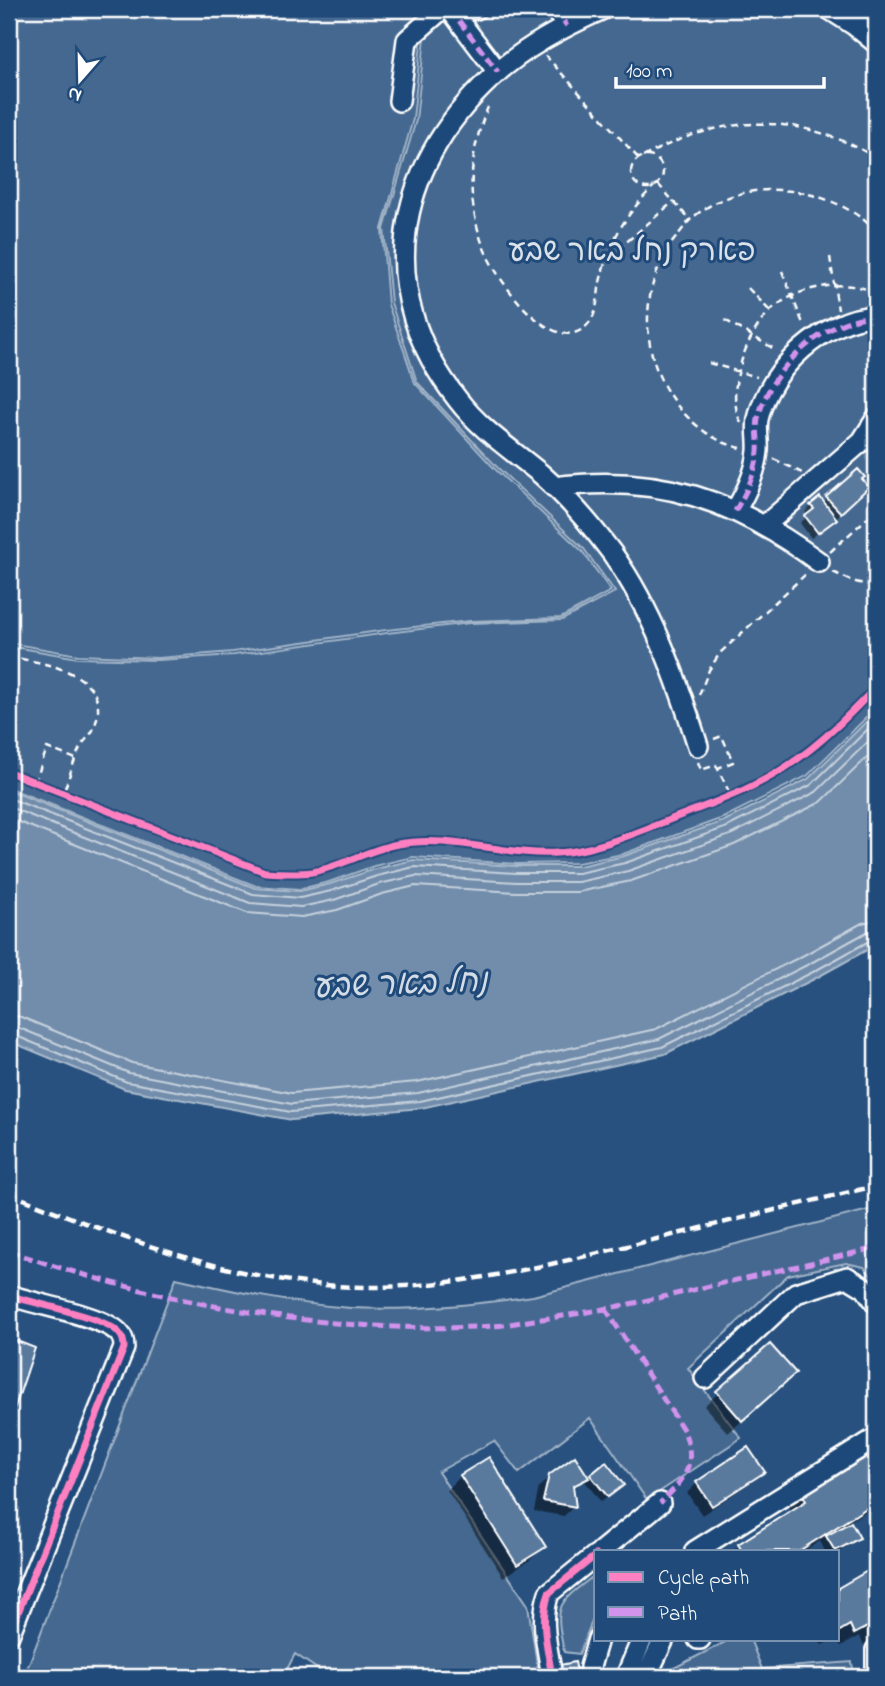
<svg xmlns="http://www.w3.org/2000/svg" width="885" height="1686" viewBox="0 0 885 1686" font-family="'Indie Flower','Playpen Sans Hebrew',sans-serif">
	<rect width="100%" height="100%" fill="#28517f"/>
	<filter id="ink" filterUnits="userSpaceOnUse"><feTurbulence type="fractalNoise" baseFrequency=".0143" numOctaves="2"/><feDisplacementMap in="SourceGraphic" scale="14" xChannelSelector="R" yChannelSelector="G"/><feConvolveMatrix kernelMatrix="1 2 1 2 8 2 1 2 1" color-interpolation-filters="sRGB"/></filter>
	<g filter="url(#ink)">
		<path fill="#446890" stroke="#a2b4c8" stroke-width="2" d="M9,9h406l9,7 -11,103 -31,110 6,75 27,79 80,86 87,82 29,40 -50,27 -91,3 -84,9 -153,22 -75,6 -80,-3 -69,-12z
			M497,9h379v699l-69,68 -84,42 -100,36 -45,9 -61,1 -104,-7 -39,9 -45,16 -29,7 -44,-3 -247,-98v-142l69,12 80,2 76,-5 153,-22 83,-10 92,-3 53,-28 -31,-43 -87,-82 -80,-85 -26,-79 -7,-74 32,-109 11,-101c29,5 43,7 70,-10z
			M876,1208v74l-12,-15 -18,-4 -58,12 -100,93 53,70 -94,62 -57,-82 -71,55 -25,-32 -56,31 90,133 11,72h-210l-34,-23 -12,23h-259l152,-399c57,13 116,26 175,30 60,3 122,-3 182,-12z
			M596,1574v37l-17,43 -15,-2c-10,-49 -7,-48 32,-78z
			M731,1639h19l12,30 90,-7 2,15h-194l2,-3z"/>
		<path fill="#718dab" stroke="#aabbcd" stroke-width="2" d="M876,712v233l-60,33 -151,76 -244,54 -129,12 -167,-31 -116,-48v-251l246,98 45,3 30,-7 45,-15 38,-9 104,6h62l45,-10 100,-35 84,-42z"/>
		<path fill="#0007" d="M858,471l2,9 -3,17 -28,28 -18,13 -11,-15 8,-7 -3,-4 6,-6 12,-3z
			M770,1346l11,41 -53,46 -24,-27z
			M876,1453v52l-27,17 9,16 -7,6 -13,8 -13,-1 -5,-10 -16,10h-71l6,-5 53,-34 -6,-10 45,-20z
			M575,1458l13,21 4,-3 24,15 -15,11 -17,-22 -12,10 2,16 -10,10 -30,-5 5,-24 11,-10z
			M488,1459l56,88 -14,13 -27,17 -56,-87 14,-14z
			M763,1471l-10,10 -51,34 -15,-22 10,-10z
			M876,1568v70l-12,7 -5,-9 -18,10 -4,-7 1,-49z
			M818,1639h16l-12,6z"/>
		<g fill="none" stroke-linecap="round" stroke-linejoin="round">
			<path stroke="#c6d1dd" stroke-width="2" d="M9,798l244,96 47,4 31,-7 46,-15 37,-9 102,6h62l47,-10 102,-36 84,-42 65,-64
				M9,807l241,96 51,4 33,-7 45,-16 36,-8 101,6h62l50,-11 102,-36 86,-43 60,-58
				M9,818l238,95 55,4 35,-7 45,-16 33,-8 101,6h62l53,-11 103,-36 87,-43 55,-53
				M9,1015l12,2 111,46 160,30 125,-11 239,-53 148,-74 58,-32 14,-3
				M9,1026l8,1 112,46 163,31 126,-11 241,-54 150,-75 58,-32 9,-1
				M9,1035h5l113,47 164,30 129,-11 242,-54 151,-75 58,-32h5"/>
		</g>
		<path fill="#5a7a9d" stroke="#fff" stroke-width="2" d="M858,469l7,8 -3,2 7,8 -28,26 -15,-16z
			M820,497l17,22 -19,14 -13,-17 9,-7 -4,-4z
			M9,1338l26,10 -26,77z
			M770,1344l26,29 -54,48 -26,-30z
			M748,1447l17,25 -53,34 -16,-24z
			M876,1451v51l-77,49h-57l-4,-7 68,-43 -8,-14 27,-17 6,9z
			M575,1456l14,22 -16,8 3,21 -33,-6 6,-26z
			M489,1457l57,90 -29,18 -57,-90z
			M606,1462l18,23 -16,12 -18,-22z
			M851,1522l9,16 -25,13 -9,-15z
			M876,1566v64l-3,-6 -19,10 -4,-9 -12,7v-44z
			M575,1662l3,15h-16l-2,-12z"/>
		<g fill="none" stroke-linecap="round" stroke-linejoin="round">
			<g stroke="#fff" stroke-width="24">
				<path id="minor" d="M450,9l48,63
					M459,9h17
					M555,9l12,17
					M603,9c-40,18 -80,39 -112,69 -98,91 -118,215 -33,322 23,30 54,50 83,74 26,23 50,51 71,79 41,58 65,126 86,193
					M829,9l25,16 22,18
					M843,12l33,9
					M399,101l8,-61 35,-31
					M554,487c105,-14 181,13 265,75
					M735,511c11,-18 21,-38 23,-60 1,-10 -2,-21 0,-32 11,-51 67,-101 118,-103
					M764,526l98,-85 14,-22
					M9,1295c24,9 96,21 110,38 4,4 5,9 5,15l-115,287
					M705,1378l91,-85 51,-16 18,11 11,15
					M601,1551l59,-48
					M695,1551l181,-113
					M698,1639h2
					M876,1650v18
					M552,1677c-4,-28 -13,-56 -3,-84l47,-38
					M590,1677v-10l8,-28
					M626,1677l16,-38
					M646,1677l18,-38"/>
			</g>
			<path stroke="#fff" stroke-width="2.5" stroke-dasharray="7 5" stroke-linecap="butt" d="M545,55l94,104
				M488,107c-12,28 -18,59 -16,89 2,20 7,43 16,61 12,25 60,93 93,73 17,-10 16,-31 19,-48 3,-12 6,-24 11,-35 10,-24 25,-43 43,-61
				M631 172a16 16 0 1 1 32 0a16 16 0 1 1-32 0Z
				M643,157c78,-43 155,-46 233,1
				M658,184l32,36
				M609,257l65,-56
				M830,257l8,53
				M782,271l22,55
				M748,288l22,23
				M725,320l51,30
				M709,363l48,14
				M741,423c-8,-16 -7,-36 -2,-53 5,-21 15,-42 30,-58 25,-25 76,-35 107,-19
				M741,448c-27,-6 -48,-23 -65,-44 -18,-23 -27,-50 -28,-79 -1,-30 8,-61 26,-85 6,-7 11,-15 17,-21 47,-41 120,-36 169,-2 6,4 11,10 16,14
				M774,459l28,14
				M830,552l46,-42
				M833,572l19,9 24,6
				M9,656c15,4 32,6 47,11 32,11 52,29 37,63 -3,7 -10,11 -13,18 -7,14 -11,31 -17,45
				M699,695l10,-25 11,-17 87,-80
				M714,739l8,-3 11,26 -15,6
				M698,762l3,8 15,-5 15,31
				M35,783l12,-35 29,11"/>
			<use href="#minor" stroke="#1f4a7a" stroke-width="19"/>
			<path stroke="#fff" stroke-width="4.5" stroke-dasharray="10 5" stroke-linecap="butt" d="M9,1193c26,11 52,21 79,31 88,33 181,62 276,63 95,1 185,-22 276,-44 79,-19 157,-39 236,-57"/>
			<path stroke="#d193ec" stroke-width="5" stroke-dasharray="10 5" stroke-linecap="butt" d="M450,9l48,63
				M555,9l12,17
				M735,511c11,-18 21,-38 23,-60 1,-10 -2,-21 0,-32 11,-51 67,-101 118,-103
				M9,1251c150,52 324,85 484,75 13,-1 28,-4 41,-6 49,-6 98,-16 146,-27 65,-15 131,-30 196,-45
				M605,1308l79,123c14,35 0,49 -24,72"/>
			<g stroke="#1f4a7a" stroke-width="11">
				<path id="cycleway" d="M9,772l256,100c16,1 31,2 47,0 29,-5 57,-23 86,-28 51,-10 108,12 159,9 36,-2 73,-18 107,-31 42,-17 87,-31 125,-57 33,-22 60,-50 87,-78
					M9,1295c24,9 96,21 110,38 4,4 5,9 5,15l-115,287
					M552,1677c-4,-28 -13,-56 -3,-84l47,-38"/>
			</g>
			<use href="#cycleway" stroke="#ff80c0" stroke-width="7"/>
		</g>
	</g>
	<g text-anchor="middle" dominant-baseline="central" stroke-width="6" stroke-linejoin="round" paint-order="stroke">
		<g font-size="30" fill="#dae1e9" stroke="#1f4a7a">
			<text x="632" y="253">פארק נחל באר שבע</text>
		</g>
		<g font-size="32" font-style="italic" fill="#d4dde6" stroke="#1f4a7a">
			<text transform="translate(400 986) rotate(-2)">נחל באר שבע</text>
		</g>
	</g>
	<rect width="885" height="1686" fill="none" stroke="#1f4a7a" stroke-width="35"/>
	<rect x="18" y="18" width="850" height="1651" fill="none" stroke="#fff" stroke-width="2.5" filter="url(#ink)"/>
	<rect x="594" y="1550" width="245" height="91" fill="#1f4a7a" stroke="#7992af" stroke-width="2"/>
	<rect x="608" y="1572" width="35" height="10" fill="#ff80c0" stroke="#7992af" stroke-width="2"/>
	<text x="658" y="1584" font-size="21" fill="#ffffff">Cycle path</text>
	<rect x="608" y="1607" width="35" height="10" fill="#d193ec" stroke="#7992af" stroke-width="2"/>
	<text x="658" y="1620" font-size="21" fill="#ffffff">Path</text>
	<g transform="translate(80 80) rotate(200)" stroke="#1f4a7a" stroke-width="5" paint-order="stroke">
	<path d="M0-5L12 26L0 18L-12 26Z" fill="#ffffff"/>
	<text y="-10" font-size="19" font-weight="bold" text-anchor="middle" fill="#ffffff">N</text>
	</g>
	<path d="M616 77v10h208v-10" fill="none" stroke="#ffffff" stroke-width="3.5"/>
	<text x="626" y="77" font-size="21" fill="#ffffff" stroke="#1f4a7a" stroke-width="5" paint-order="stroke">100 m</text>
</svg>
